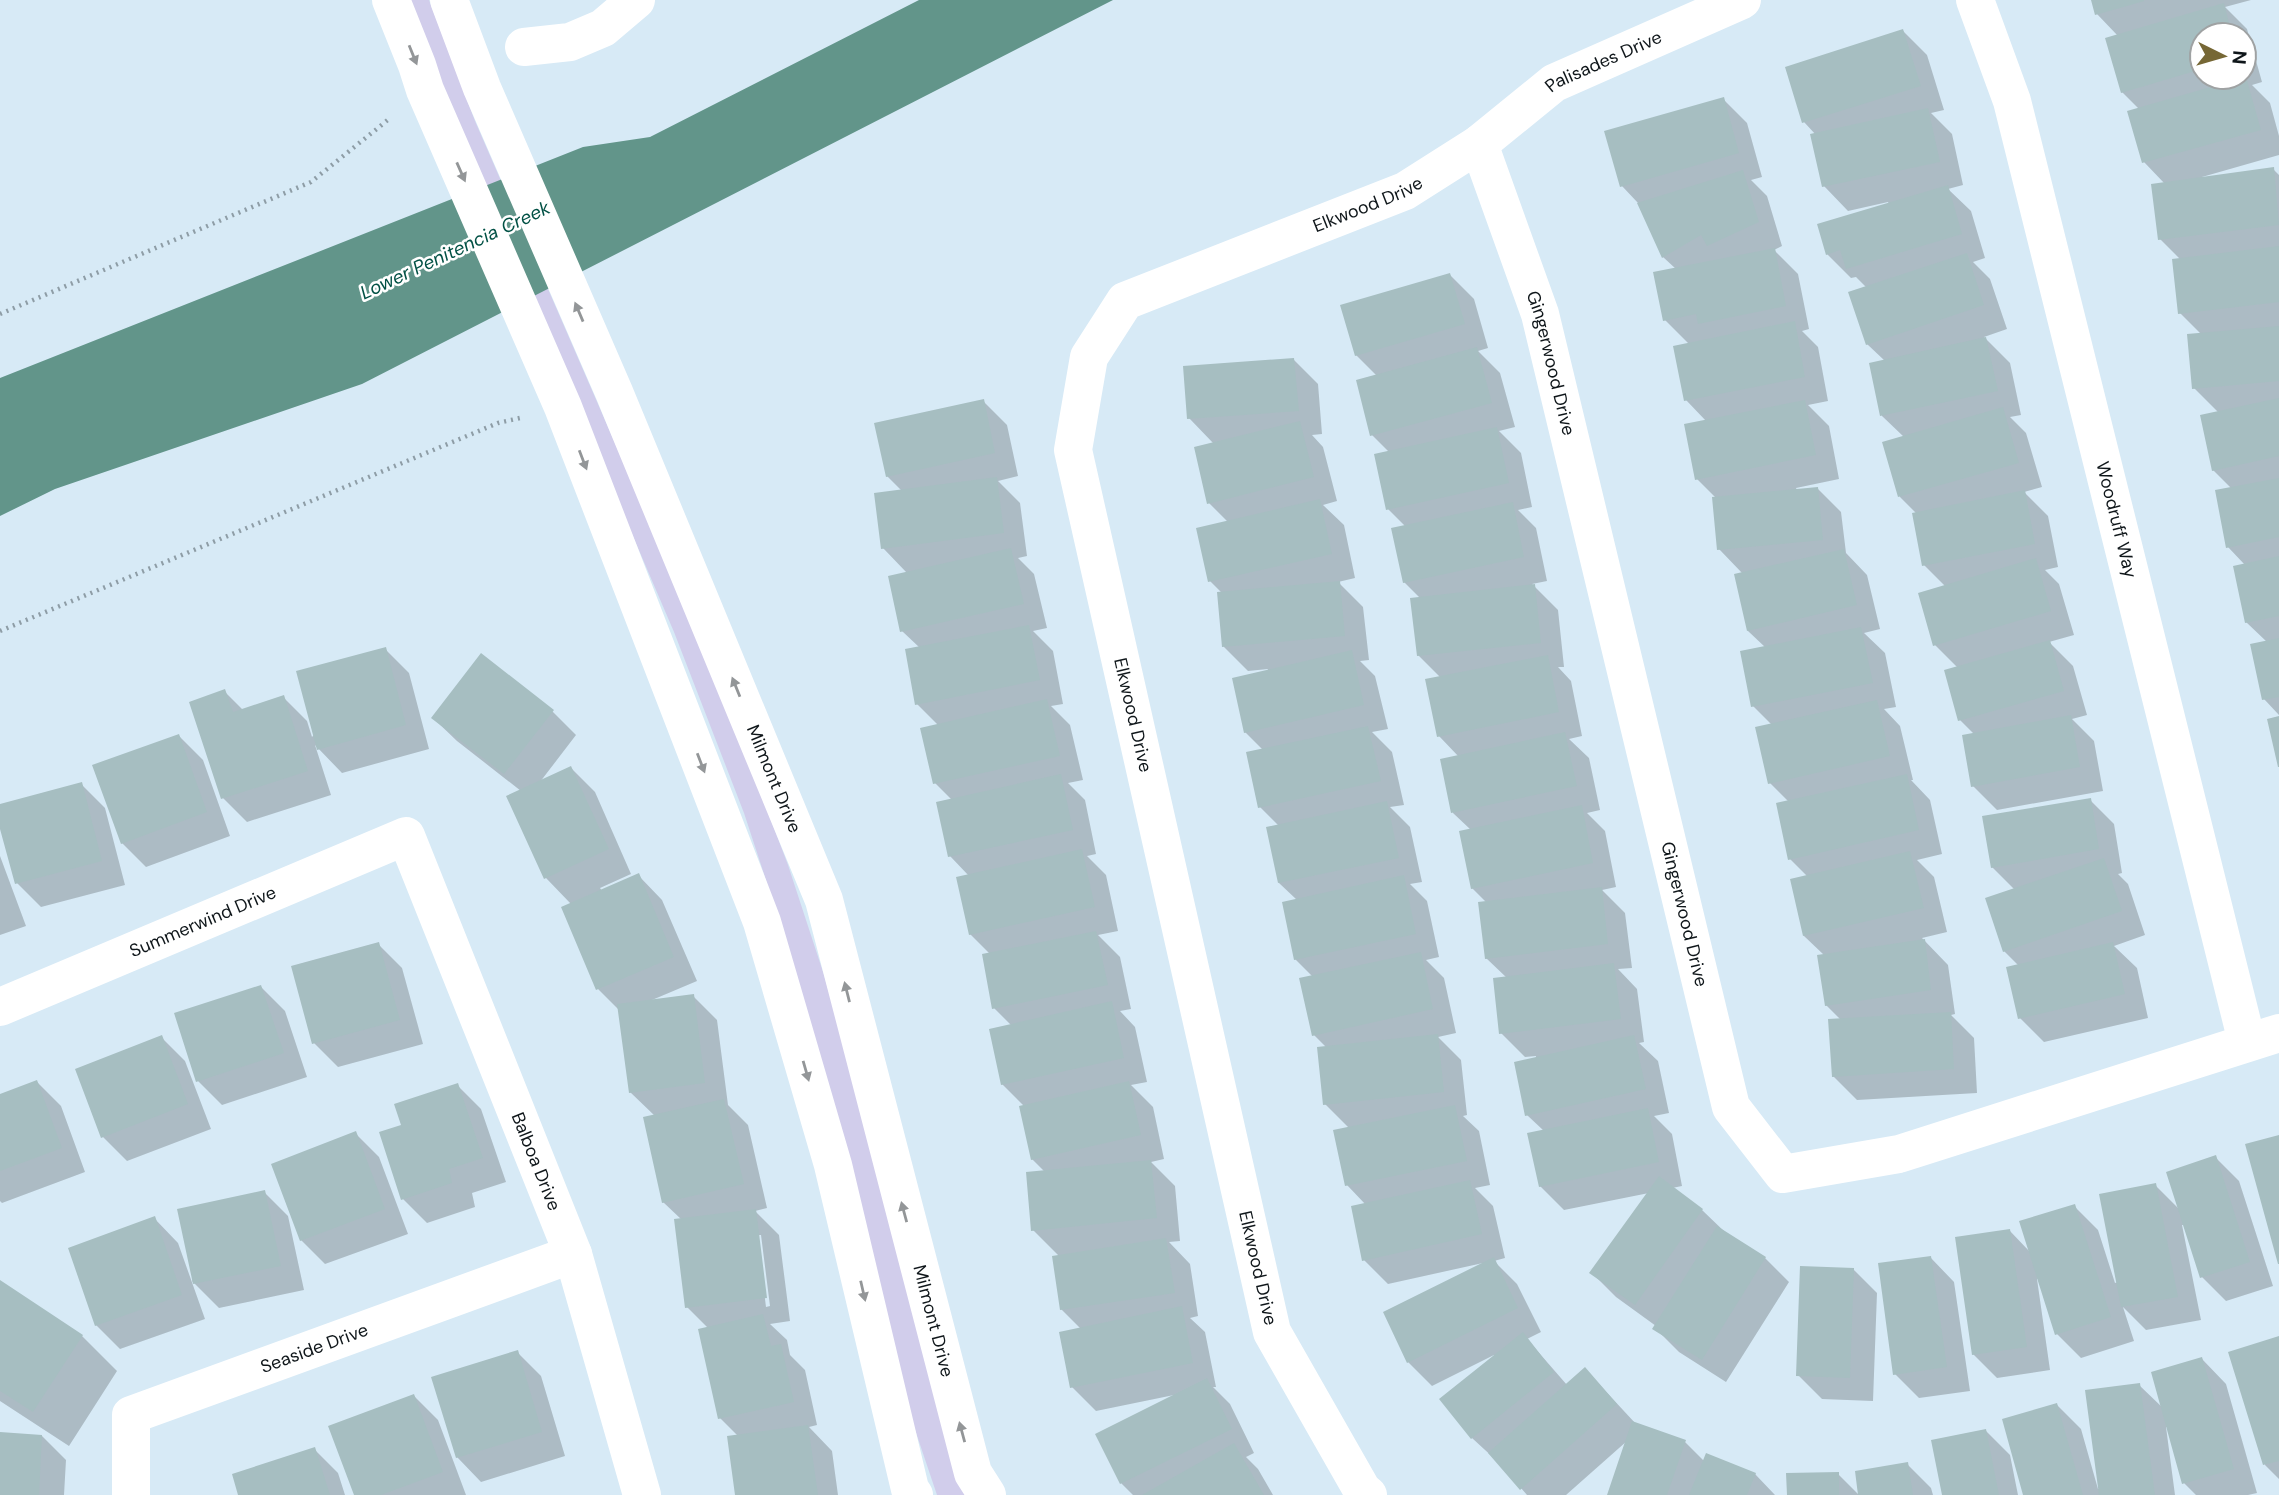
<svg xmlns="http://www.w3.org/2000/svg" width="2279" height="1495" viewBox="0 0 2279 1495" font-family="'DM Sans',sans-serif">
	<rect width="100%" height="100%" fill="#d7eaf6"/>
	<path fill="#d1cdeb" d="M403,0h26l46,121 216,497 53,131 44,116 36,110 147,520h-34l-32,-95 -125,-477 -36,-110 -70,-181z"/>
	<path fill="#62958a" d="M919,0h194l-751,384 -307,105 -55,27v-138l583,-231 67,-10z"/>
	<path fill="#0003" fill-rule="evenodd" d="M2093,0h158l-26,7 22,22 15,53 -10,3 18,18 9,33v19l-77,22 1,2 70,-10 6,6v540l-15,-16 3,-57 -21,-20 -1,-57 -17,-18 4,-58 -19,-19 6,-57 -25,-25 7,-54 -21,-21v-54l-20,-20 5,-55 -21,-22 -5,-53 -17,-17 -4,-56 -21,-22zM2202,35h42v42h-42z
		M1903,31l24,24 17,55 -13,3 21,21 11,51 -15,4 23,22 14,47 -12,4 17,17 17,50 -23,8 26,26 11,52 -11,2 16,16 16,54 -18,5 24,24 10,51 -13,3 14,14 15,51 -25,7 24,24 14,49 -15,4 22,22 9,50 -106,19 -24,-24 1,-52 -14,-14 -2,-52 -23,-23 10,-59 -21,-21 -7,-51 -17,-17 -16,-54 20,-6 -22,-21 -11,-51 14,-4 -18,-17v-56l-11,-11 -5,1 -24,-24 62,-50 -1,-2 -40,9 -24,-25 -8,-51 -12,-13z
		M1723,99l24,24 15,54 -11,3 16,16 15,50 -8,4 24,24 11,55 -7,2 16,16 10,54 -20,4 21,21 10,53 -43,9 1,2 20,-2 24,24 5,41 21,22 13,54 -16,4 21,20 11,54 -12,2 16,17 13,54h-2l19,20 12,54 -25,6 17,17 13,55 -25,6 26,27 7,49 -4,1 23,23 3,55 -120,7 -24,-24 8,-56 -15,-15 -2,-50 -20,-19 3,-60 -17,-17 -1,-57 -19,-19 2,-58 -19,-19 13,-58 -18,-17 -5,-57 -24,-25 -2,-50 -20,-20 10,-57 -21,-22 3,-56 -24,-24 11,-51 -13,-12 -25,-54 -16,-17z
		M1450,275l24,24 14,49 -10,3 22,22 15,54 -16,4 22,22 11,54 -14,3 18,18 11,53 -15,3 26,26 6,57h-6l13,14 11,55 -13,3 20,19 11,52 -13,3 18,18 11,56 -14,3 23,23 7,55 -14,1 19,20 7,53 -5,1 19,18 11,52 -15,3 18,18 10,52 -10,2 30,22 25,24 38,24 24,24 -63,100 -47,-30 -24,-24 1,-2 -40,-29 -24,-24 57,-80 -85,17 -24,-24 4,-55 -17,-16 9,-59 -11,1 -24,-24 6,-55 -21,-20 1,-55 -15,-15 -1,-58 -18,-17 6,-56 -20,-21 2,-58 -23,-23 3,-56 -17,-17 2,-55 -18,-18 2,-56 -18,-18 5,-59 -21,-21z
		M1294,360l24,24 4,50 -10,1 11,12 14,54 -14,4 21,20 11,53 -17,4 25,25 6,53 -9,1 15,15 13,53 -16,3 20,20 12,53 -14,2 20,20 12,55 -12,2 17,17 12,56 -13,3 18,18 12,55 -18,4 23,23 6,55 -4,1 16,15 11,54 -15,3 18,18 12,52 -11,3 23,23 24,48 -14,7 40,46 18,-16 51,55 49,18 19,19 51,13 20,21h-167l19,-54 -61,54h-39l-30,-34 -25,-23 22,-83 -62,31 -24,-24 75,-99 -95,21 -24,-24 2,-55 -19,-20 2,-57 -24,-24 2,-56 -13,-13 -1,-58 -18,-18 2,-59 -18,-17v-57l-19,-19 3,-57 -18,-18 23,-63 -20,2 -24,-24 -2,-54 -12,-12 18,-59 -19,-19 5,-59 -25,-26z
		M983,401l24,24 11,51 -20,5 22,22 7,53 -9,2 16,16 13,54 -14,3 20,20 10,53 -12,2 19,19 13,55 -15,3 17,17 11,54 -9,2 19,19 12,56 -20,4 22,22 11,52 -11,2 15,16 12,55 -16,3 22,22 11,52 -13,3 24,24 5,55 -11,1 21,22 8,52 -8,2 15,14 11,55h-3l17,17 24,49 -8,4 12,12 15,26h-140l-12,-12 53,-88 -78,16 -24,-24 9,-58 -20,-20 -2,-53 -26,-26 12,-58 -13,-13 -7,-52 -23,-23 10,-58 -18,-18 -4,-54 -20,-20 -1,-58 -19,-20 2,-56 -17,-17 3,-58 -21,-21 3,-56 -18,-17 5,-58 -24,-25 19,-57 -15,-15z
		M385,649l24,24 20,76 -87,24 -27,-28 16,50 -84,27 -24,-24 1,-107 19,19 40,-13 24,24 5,16z
		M552,711l24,24 -36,47 31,-14 24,24 36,82 -31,14 2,3 36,-16 24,25 35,81 -45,19 41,-4 24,24 11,85 20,20 19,83 -12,3 24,24 11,86 -20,3 17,16 3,15 15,15 12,55 -8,2 23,24 6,44h-102l2,-59 -18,-18 -12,-90 -21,-21 -5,-87 -19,-18 -8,-86 -25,-24 -10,-81 -22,-22 -35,-82 8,-3 -25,-26 -37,-81 12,-6 -64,-50 -24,-23zM757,1235h4l9,71 -4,1z
		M179,736l24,24 27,76 -84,31 -24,-24z
		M81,784l24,24 20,77 -84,22 -24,-24 -17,-61v-16z
		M2090,800l24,24 8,49 -4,1 10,10 17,51 -31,11 23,22 11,50 -104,24 -24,-24 -1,-52 -15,-15 11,-61 -23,-23z
		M0,856l26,70 -26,9z
		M378,944l24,24 21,76 -85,23 -24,-24z
		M261,987l24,24 22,66 -85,28 -24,-24z
		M161,1037l24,24 26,68 -84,32 -24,-24z
		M37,1082l24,24 24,66 -83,31 -2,-2v-106z
		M457,1085l24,24 25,73 -34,11 3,14 -48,16 -24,-24v-73z
		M355,1133l24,24 29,77 -83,30 -24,-24z
		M2215,1157l24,24 34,105 -47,15 -24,-24 -17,-52h-3l19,95 -55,10 -23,-23 11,34 -53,17 -24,-24 -18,-56 -2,1 13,91 -53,8 -24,-24 37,-123 20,21 44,-46 24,24 17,53 3,-1 37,-97 25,25z
		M264,1192l24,24 16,74 -85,18 -27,-27z
		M154,1218l24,25 27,76 -85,30 -24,-24z
		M1930,1257l24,25 16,109 -51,7 -24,-24z
		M1853,1269l24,24 -4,108 -51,-2 -24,-24z
		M0,1282l82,54 35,35 -48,75 -69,-45z
		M2279,1339v140l-14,-14z
		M517,1352l24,24 24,80 -84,26 -24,-25z
		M2202,1359l24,25 31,109 -9,2h-52l-12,-12 -16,-56h-2l9,68h-150l32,-90 24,24 17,60h2l39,-104 24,23z
		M414,1396l24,24 28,75h-111z
		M1986,1431l24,24 8,40h-74z
		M0,1434l42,2 24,24 -2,35h-64z
		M314,1449l24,24 7,22h-105z
		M1907,1464l24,24 2,7h-73z
		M1838,1474l21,21h-71z"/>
	<path fill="#a6bec1" d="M2091,0h53v1l-49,14z
		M2224,3l8,32h-30v34l-81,24 -16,-55z
		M1903,29l18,57 -119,37 -17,-56z
		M2246,77l15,53 -119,33 -15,-52z
		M1724,97l15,56 -119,34 -16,-56z
		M1928,108l12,54 -118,25 -12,-53z
		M2274,167l5,58 -121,15 -7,-56z
		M1743,170l16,52 -52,24 -6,-11 -39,23 -25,-55z
		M1948,185l14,49 -116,35 -6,-19 -14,5 -9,-31z
		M2279,246v56l-101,12 -6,-55z
		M1775,248l11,58 -88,18 -2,-10 -33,7 -10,-49z
		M1967,253l17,52 -118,40 -18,-53z
		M1450,273l15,51 -110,32 -15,-51z
		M1795,321l10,56 -121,24 -11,-55z
		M2279,326v55l-87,8 -5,-55z
		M1986,337l12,54 -118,25 -11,-53z
		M1477,347l15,56 -122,33 -14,-56z
		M1294,358l5,53 -112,8 -4,-53z
		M2279,398v58l-67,15 -12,-56z
		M984,399l11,54 -109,24 -12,-54z
		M1805,400l11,55 -121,25 -11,-56z
		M2003,407l16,56 -121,34 -16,-55z
		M1300,421l14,56 -107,27 -13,-57z
		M1497,427l12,56 -123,27 -12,-56z
		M997,477l7,56 -123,16 -7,-56z
		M2279,478v59l-53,11 -11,-58z
		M1818,487l5,53 -106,10 -5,-53z
		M2025,490l10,54 -113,22 -10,-53z
		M1320,499l12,55 -124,28 -12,-54z
		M1513,502l11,55 -121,26 -12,-55z
		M1011,548l13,56 -124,28 -12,-56z
		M1844,549l13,56 -110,26 -13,-57z
		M2279,556v60l-34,7 -12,-57z
		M2036,558l15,53 -118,35 -15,-53z
		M1340,581l5,55 -123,11 -5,-55z
		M1535,584l6,59 -124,13 -7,-58z
		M1029,625l11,55 -125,25 -10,-56z
		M1861,627l12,56 -122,24 -11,-56z
		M2279,638v59l-17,3 -12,-56z
		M2050,640l14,51 -106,30 -14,-51z
		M386,647l20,78 -89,25 -21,-79z
		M1352,650l12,55 -120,28 -12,-55z
		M481,653l73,57 -50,64 -73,-56z
		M1548,655l11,57 -122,25 -12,-58z
		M225,689l8,23 51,-17 24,76 -87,28 -32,-97z
		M1047,699l13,57 -127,28 -13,-56z
		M1877,700l13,56 -122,28 -13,-57z
		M2071,715l9,52 -109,20 -9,-52z
		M2279,716v51h-1l-11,-48z
		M1368,726l13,55 -123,27 -12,-56z
		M1565,732l12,54 -126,27 -11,-54z
		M179,734l28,78 -86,32 -29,-79z
		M571,766l38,83 -65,30 -38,-83z
		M1061,774l12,56 -125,27 -12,-55z
		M1907,774l12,56 -131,30 -12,-57z
		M82,782l20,79 -87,23 -15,-55v-25z
		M2091,798l8,51 -108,19 -9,-52z
		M1387,801l12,57 -121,25 -12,-56z
		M1582,805l11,58 -122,26 -12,-58z
		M1082,849l13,58 -126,28 -13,-58z
		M1910,851l14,57 -121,28 -13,-57z
		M2104,858l18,53 -119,41 -18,-54z
		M639,873l35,84 -78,33 -35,-83z
		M1404,875l12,59 -122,26 -12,-58z
		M1602,887l6,57 -123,15 -7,-57z
		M1096,931l12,54 -116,24 -10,-55z
		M1925,939l6,51 -106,16 -8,-51z
		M379,942l21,78 -88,24 -21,-78z
		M2113,942l12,52 -107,25 -12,-52z
		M1421,952l12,57 -121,27 -13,-58z
		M1614,963l7,56 -122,15 -6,-56z
		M261,985l23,68 -88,29 -22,-69z
		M694,994l11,89 -76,10 -12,-89z
		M1112,1001l12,57 -123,27 -12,-56z
		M1951,1012l3,57 -122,8 -4,-58z
		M1438,1034l6,58 -121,13 -6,-58z
		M162,1035l26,69 -87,34 -26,-69z
		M1634,1035l12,54 -121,27 -11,-54z
		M37,1080l25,68 -62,23v-77z
		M1129,1081l12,54 -110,25 -12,-54z
		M458,1083l25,75 -34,11 3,14 -51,17 -22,-68 22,-7 -7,-21z
		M724,1099l20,85 -82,19 -19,-86z
		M1455,1105l12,56 -122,25 -12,-56z
		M1648,1108l11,54 -120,25 -12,-54z
		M356,1131l29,78 -85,32 -29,-77z
		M2279,1135v129h-1l-33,-120z
		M2216,1155l34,107 -50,16 -34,-106z
		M1151,1160l6,58 -126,13 -5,-59z
		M1659,1176l44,33 -68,96 -46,-32z
		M1470,1180l12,54 -120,27 -11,-55z
		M2156,1183l22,114 -57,10 -22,-113z
		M265,1190l16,76 -88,18 -16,-75z
		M2075,1204l36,113 -56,18 -36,-114z
		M756,1209l11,89 -82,10 -11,-89z
		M155,1216l27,79 -87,31 -27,-78z
		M1717,1226l49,31 -64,103 -50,-31z
		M2010,1229l17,118 -55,8 -17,-118z
		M1166,1238l9,55 -115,17 -8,-54z
		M1931,1256l16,111 -54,8 -15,-112z
		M1494,1257l24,51 -111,55 -24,-51z
		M1800,1266l54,2 -4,110 -54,-2z
		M0,1280l83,55 -50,77 -33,-21z
		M1182,1306l11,57 -123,25 -11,-56z
		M763,1314l8,32 10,-2 13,58 -76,17 -20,-90z
		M1523,1332l31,40 -83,67 -32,-40z
		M2279,1336v125l-16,4 -35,-113z
		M518,1350l24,82 -86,26 -25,-81z
		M2202,1357l32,112 -52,15 -31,-112z
		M1585,1367l32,37 -97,86 -32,-37z
		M1207,1378l25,51 -112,55 -25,-50z
		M2140,1383l15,112h-56l-14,-105z
		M414,1394l29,78 -62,23h-27l-26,-69z
		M2057,1403l26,92h-60l-21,-76z
		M1632,1421l54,19 -19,55h-60z
		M808,1425l10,70h-83l-8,-59z
		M1986,1429l13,66h-57l-11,-55z
		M0,1432l42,3 -3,60h-39z
		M1234,1443l30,52h-122z
		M315,1447l15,48h-92l-6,-21z
		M1706,1453l50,20 -9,22h-58z
		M1908,1462l5,33h-55l-3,-24z
		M1839,1472v23h-52l-1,-22z"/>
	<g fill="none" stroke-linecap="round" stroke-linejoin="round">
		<path stroke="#8e9da6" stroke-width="4.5" stroke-dasharray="2 5" stroke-linecap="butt" d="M0,314l311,-132 78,-63
			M0,631l498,-208 22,-5"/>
		<g stroke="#fff" stroke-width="38">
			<path d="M391,0l26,65 8,25 138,317 199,515 71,243 77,324 4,6"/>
			<path id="s1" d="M449,0l33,88 132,304 210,508 149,573 14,22"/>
			<path id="s2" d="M1975,0l37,101 235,941"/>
			<path d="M524,47l46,-5 33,-14 33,-28"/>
			<path id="s3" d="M1479,144l61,170 191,793 52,67 116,-20 380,-121"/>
			<path id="s4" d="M0,1007l406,-171 167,418 69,241"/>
			<path id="s5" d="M131,1495v-80l442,-161"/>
			<path id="s6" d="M1368,1495l-6,-5 -90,-158 -199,-882 16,-93 36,-56 280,-110 74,-47 75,-61 188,-83"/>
		</g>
	</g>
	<defs><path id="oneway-solid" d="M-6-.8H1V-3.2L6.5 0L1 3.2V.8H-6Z" transform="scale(1.75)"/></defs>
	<g fill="#939698">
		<use href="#oneway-solid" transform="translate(413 55) rotate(68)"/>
		<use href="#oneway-solid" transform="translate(461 172) rotate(66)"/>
		<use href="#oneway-solid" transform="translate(579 312) rotate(-113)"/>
		<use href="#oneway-solid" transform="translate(583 460) rotate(69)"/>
		<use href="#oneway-solid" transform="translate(736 687) rotate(-112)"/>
		<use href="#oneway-solid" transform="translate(701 763) rotate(69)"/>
		<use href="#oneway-solid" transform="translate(847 992) rotate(-104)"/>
		<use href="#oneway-solid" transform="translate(806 1071) rotate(74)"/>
		<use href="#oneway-solid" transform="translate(904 1212) rotate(-105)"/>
		<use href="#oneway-solid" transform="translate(863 1291) rotate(77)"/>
		<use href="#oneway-solid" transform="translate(962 1432) rotate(-105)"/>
	</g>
	<g text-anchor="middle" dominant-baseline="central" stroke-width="5" stroke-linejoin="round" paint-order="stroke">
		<g font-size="18" fill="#0f161a" stroke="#fff">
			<text stroke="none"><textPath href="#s6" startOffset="1794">Palisades Drive</textPath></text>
			<text stroke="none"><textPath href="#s6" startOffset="1516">Elkwood Drive</textPath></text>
			<text stroke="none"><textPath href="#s3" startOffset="231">Gingerwood Drive</textPath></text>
			<text stroke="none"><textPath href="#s2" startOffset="539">Woodruff Way</textPath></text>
			<text transform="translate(1133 715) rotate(77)">Elkwood Drive</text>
			<text stroke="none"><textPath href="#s1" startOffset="844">Milmont Drive</textPath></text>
			<text stroke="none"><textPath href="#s3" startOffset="798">Gingerwood Drive</textPath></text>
			<text stroke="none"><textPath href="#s4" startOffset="220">Summerwind Drive</textPath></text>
			<text stroke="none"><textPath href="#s4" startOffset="791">Balboa Drive</textPath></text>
			<text transform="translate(1258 1268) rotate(77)">Elkwood Drive</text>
			<text stroke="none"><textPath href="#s1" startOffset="1410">Milmont Drive</textPath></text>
			<text stroke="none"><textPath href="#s5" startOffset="275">Seaside Drive</textPath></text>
		</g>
		<g font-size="19" font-style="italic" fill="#025145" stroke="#fff">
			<text transform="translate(455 250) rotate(-25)">Lower Penitencia Creek</text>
		</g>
	</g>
	<g transform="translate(2223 56) rotate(95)"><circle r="33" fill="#ffffff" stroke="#9fa2a3" stroke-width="2"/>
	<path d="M0-5L12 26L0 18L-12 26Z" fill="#766735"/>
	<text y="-10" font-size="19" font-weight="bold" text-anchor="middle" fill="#0f161a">N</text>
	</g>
</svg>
